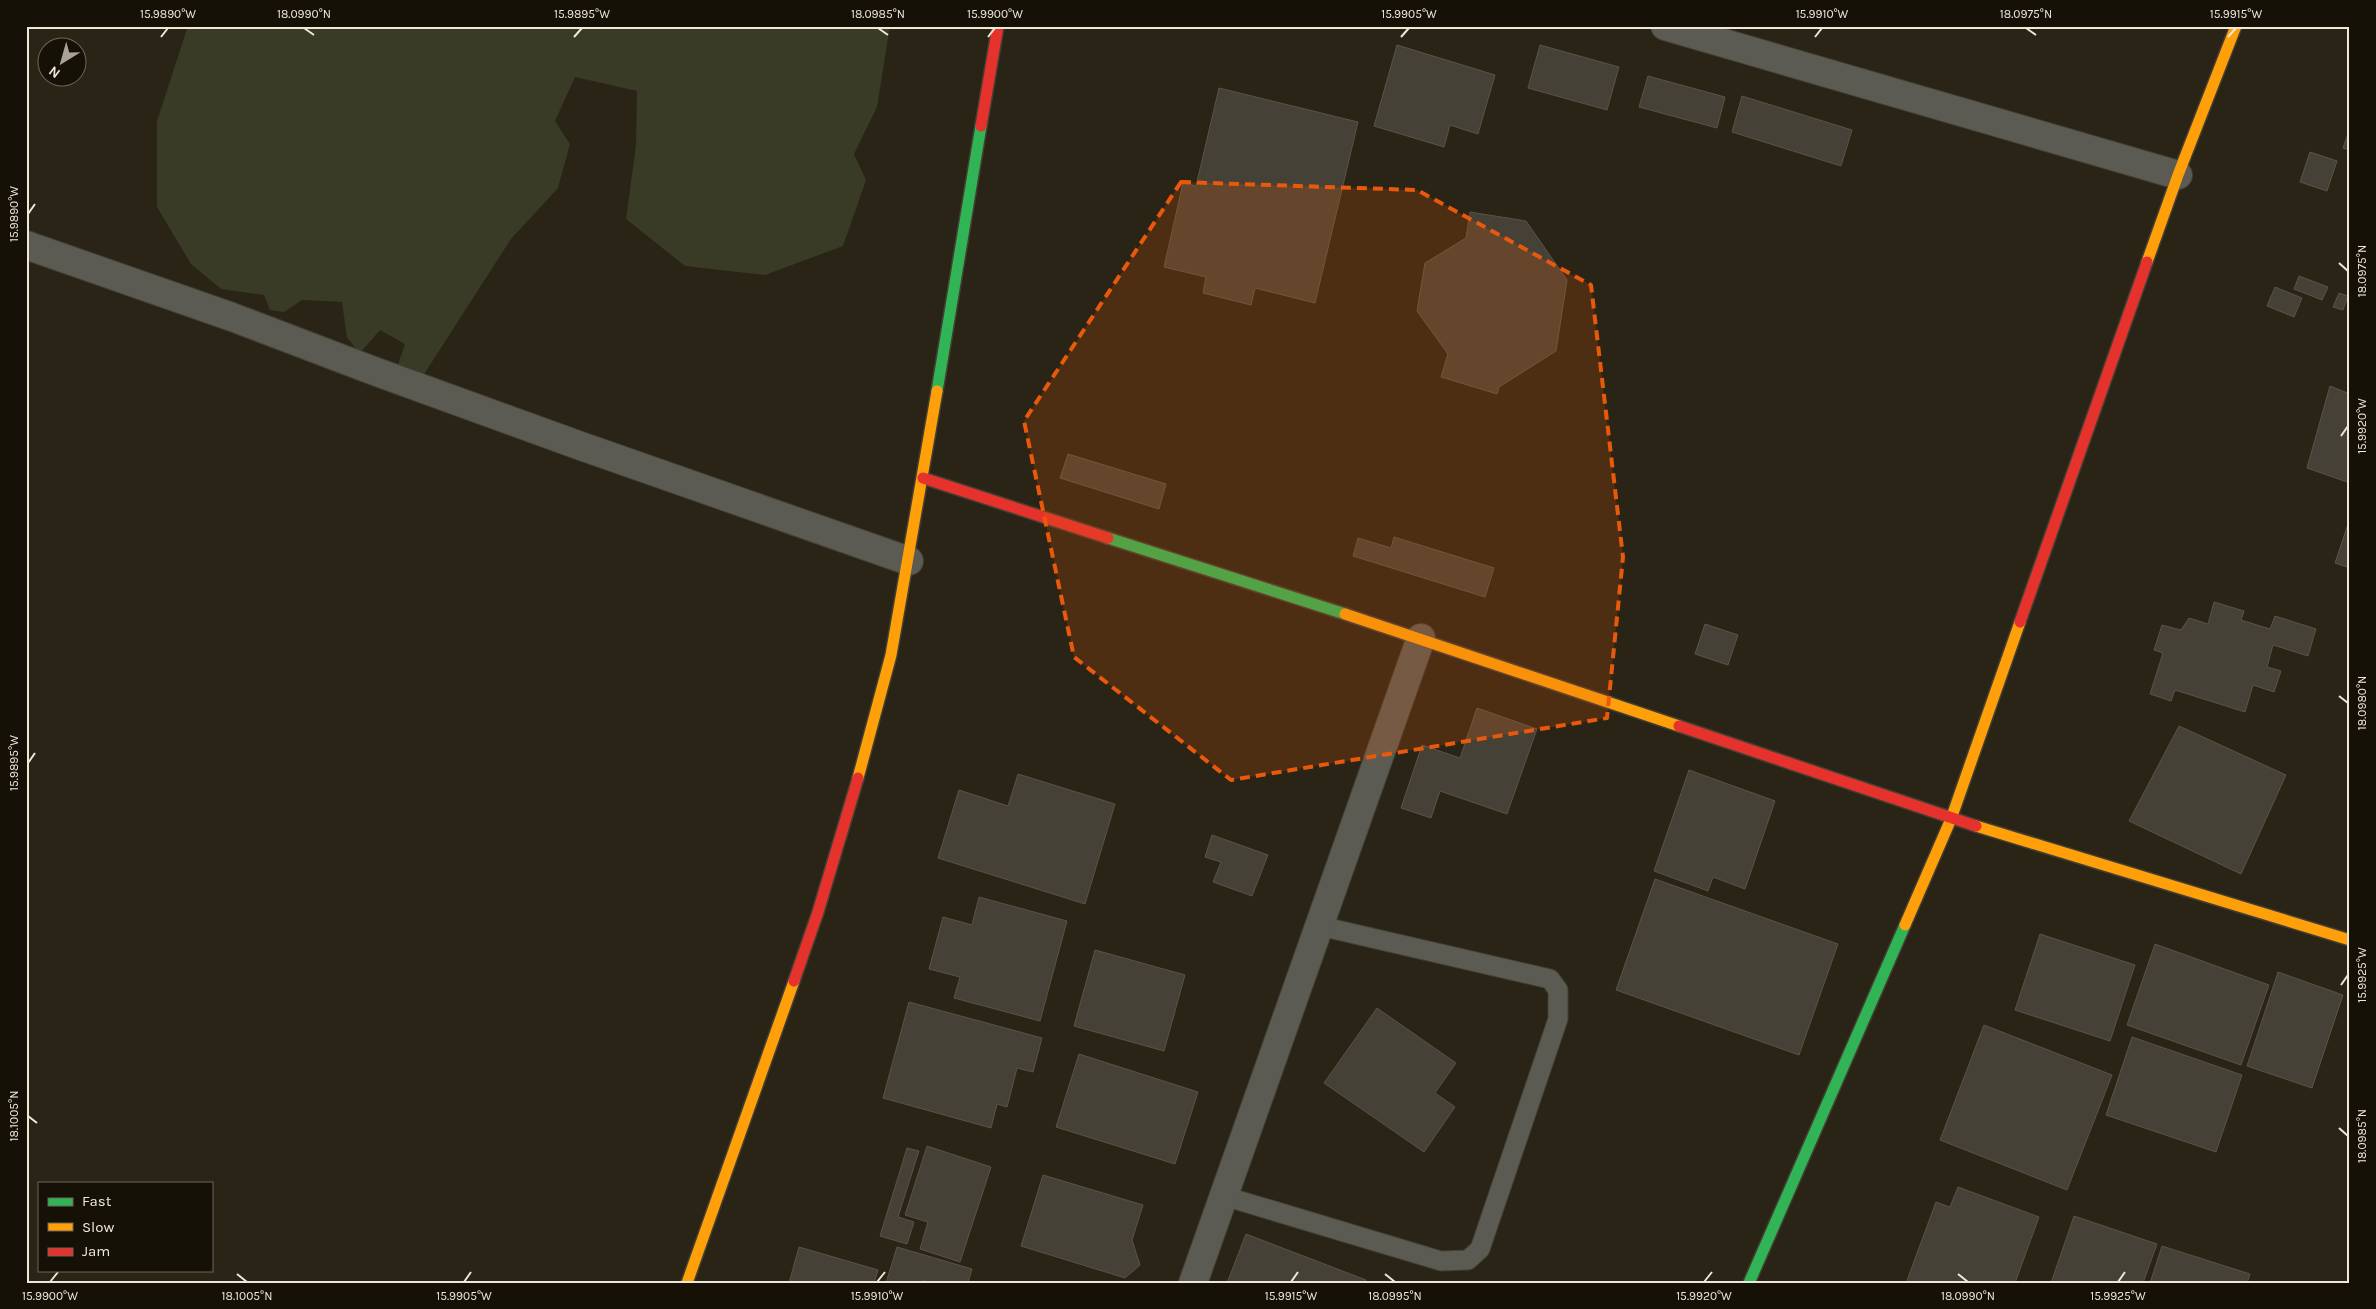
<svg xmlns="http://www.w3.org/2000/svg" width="2376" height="1309" viewBox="0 0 2376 1309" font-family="Karla,sans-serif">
	<rect width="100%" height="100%" fill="#292416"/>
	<path fill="#393b26" d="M188,26h702l-13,81 -23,47 12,26 -23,66 -78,29 -80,-9 -59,-47 10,-74 1,-54 -62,-14 -20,44 15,23 -12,44 -47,51 -92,143 -24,-9 10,-29 -25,-14 -20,23 -13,-15 -5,-36 -40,-2 -18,12 -14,-2 -6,-15 -43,-6 -30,-25 -34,-57v-86z"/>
	<path fill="#454136" stroke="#585448" d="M1397,45l98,30 -17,59 -28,-9 -6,22 -70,-21z
		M1540,45l79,22 -12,43 -79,-22z
		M1648,76l77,21 -8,31 -78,-21z
		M1219,88l139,34 -43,181 -60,-15 -4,17 -48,-12 3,-16 -42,-10 19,-84 13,3z
		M1742,96l110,34 -11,36 -109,-34z
		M2350,128v22l-7,-2z
		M2310,152l27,9 -10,30 -27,-9z
		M1470,212l56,9 41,59 -11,71 -57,36 -2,7 -56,-17 7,-23 -31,-43 8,-48 41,-25z
		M2299,276l29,11 -6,13 -28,-11z
		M2275,287l27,11 -8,19 -27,-11z
		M2339,293l9,3 -5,14 -10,-3z
		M2330,386l20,8v89l-43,-15z
		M1068,454l98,30 -7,25 -99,-31z
		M2350,518v50l-15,-5z
		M1394,537l100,31 -9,29 -132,-41 5,-18 33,10z
		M2214,602l30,9 -3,9 29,9 5,-13 41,13 -8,27 -35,-11 -6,22 14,4 -7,21 -21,-7 -8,27 -70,-22 -4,11 -21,-7 13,-41 -9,-3 8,-25 19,5 8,-12 19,6z
		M1705,624l33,11 -10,30 -33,-11z
		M1477,708l60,21 -30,85 -67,-23 -9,27 -30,-10 21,-63 38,13z
		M2179,726l107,49 -45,99 -112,-53z
		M1689,770l86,31 -30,88 -32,-12 -5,14 -54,-20z
		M1018,774l97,30 -30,100 -147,-46 21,-68 49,16z
		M1212,835l56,20 -16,41 -39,-14 8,-20 -16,-5z
		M1655,879l183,65 -39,111 -183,-65z
		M979,897l88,24 -27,100 -86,-23 6,-21 -31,-8 14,-52 29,8z
		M2040,934l95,31 -25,76 -95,-31z
		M2155,944l114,41 -28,80 -114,-40z
		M1095,950l90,25 -21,76 -90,-25z
		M2278,972l65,23 -31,93 -65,-22z
		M909,1002l133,36 -9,34 -16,-4 -10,39 -10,-3 -6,24 -108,-30z
		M1377,1008l79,55 -21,30 20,14 -31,45 -100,-69z
		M1984,1025l128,50 -45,115 -127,-50z
		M2132,1037l110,38 -26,77 -110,-37z
		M1079,1054l119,38 -23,72 -119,-37z
		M927,1146l64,21 -31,95 -40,-13 8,-27 -23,-7z
		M907,1148l12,3 -21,66 16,5 -7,22 -27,-8z
		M1043,1175l100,30 -11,35 8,25 -15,13 -104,-32z
		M1958,1187l81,30 -24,66h-109l30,-81 14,5z
		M2074,1216l83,28 -14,39h-92z
		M1246,1234l120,46 -1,3h-138z
		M2162,1246l88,28 -3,9h-97z
		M799,1247l79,23 -4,13h-85z
		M897,1247l75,22 -4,14h-36l-10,-3 -3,3h-33z"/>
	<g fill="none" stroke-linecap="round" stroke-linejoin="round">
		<g stroke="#433f33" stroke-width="21">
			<path id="lane" d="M1224,1196l217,65 27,-1 12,-11 78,-230v-29l-8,-11 -230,-53"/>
		</g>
		<g stroke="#433f33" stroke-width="30">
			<path id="street" d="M1665,26l513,149
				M26,245l206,72 142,54 204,74 331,116
				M1193,1283l228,-645"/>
		</g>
		<g stroke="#433f33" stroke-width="14">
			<path id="fast" d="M937,391l44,-265
				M1108,538l237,76
				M1749,1283l156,-358"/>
		</g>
		<g stroke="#433f33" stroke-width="14">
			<path id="slow" d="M2147,262l31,-87 58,-149
				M1345,614l334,112
				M858,778l33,-123 46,-264
				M1976,826l374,114
				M1905,925l46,-106 69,-197
				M687,1283l107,-302"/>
		</g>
		<g stroke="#433f33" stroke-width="14">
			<path id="jam" d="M981,126l17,-100
				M923,478l185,60
				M2020,622l127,-360
				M1679,726l297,100
				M794,981l24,-69 40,-134"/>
		</g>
		<use href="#lane" stroke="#5b5b53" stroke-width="19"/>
		<use href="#street" stroke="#5b5b53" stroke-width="28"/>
		<use href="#fast" stroke="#30b455" stroke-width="11"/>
		<use href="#slow" stroke="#ff9f0a" stroke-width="11"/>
		<use href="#jam" stroke="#e5322d" stroke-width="11"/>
	</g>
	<path fill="#e8590c" fill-opacity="0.2" stroke="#e8590c" stroke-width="4" stroke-dasharray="10 6" stroke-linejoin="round" d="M1181,182l236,8 174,95 32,272 -16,161 -376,62 -157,-123 -50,-236z"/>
	<path fill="none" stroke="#eee8d9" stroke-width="2" d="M304,28l10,7M878,28l10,7M2026,28l10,7M161,37l7,-9M574,37l8,-9M988,37l7,-9M1401,37l8,-9M1815,37l7,-9M2228,37l8,-9M28,214l7,-10M2339,263l9,8M2341,436l7,-10M2339,696l9,7M28,763l7,-10M2341,985l7,-10M28,1116l9,7M2339,1128l9,8M237,1274l10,8M1385,1274l10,8M1958,1274l10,8M50,1282l8,-10M464,1282l7,-10M877,1282l8,-10M1291,1282l7,-10M1704,1282l8,-10M2118,1282l7,-10"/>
	<rect width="2376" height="1309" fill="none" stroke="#151107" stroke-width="55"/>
	<rect x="38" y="1182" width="175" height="90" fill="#151107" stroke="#6c675b"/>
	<rect x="48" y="1198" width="25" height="8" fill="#30b455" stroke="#6c675b"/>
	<text x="82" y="1206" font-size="15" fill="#eee8d9">Fast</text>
	<rect x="48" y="1223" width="25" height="8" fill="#ff9f0a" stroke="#6c675b"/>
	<text x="82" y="1232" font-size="15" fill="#eee8d9">Slow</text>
	<rect x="48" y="1248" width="25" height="8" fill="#e5322d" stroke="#6c675b"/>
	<text x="82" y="1256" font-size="15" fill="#eee8d9">Jam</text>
	<g transform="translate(62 62) rotate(217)"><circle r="24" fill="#151107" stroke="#6c675b"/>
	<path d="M0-4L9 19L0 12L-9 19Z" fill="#a9a395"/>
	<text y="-8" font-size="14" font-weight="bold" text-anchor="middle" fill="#eee8d9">N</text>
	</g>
	<rect x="28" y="28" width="2320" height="1254" fill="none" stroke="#eee8d9" stroke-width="2"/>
	<g font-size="12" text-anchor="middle" fill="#eee8d9">
		<text x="168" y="18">15.9890°W</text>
		<text x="304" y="18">18.0990°N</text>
		<text x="582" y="18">15.9895°W</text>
		<text x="878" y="18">18.0985°N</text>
		<text x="995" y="18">15.9900°W</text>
		<text x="1409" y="18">15.9905°W</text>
		<text x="1822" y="18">15.9910°W</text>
		<text x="2026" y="18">18.0975°N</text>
		<text x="2236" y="18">15.9915°W</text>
		<text transform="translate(14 214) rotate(-90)" y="4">15.9890°W</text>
		<text transform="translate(2362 271) rotate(-90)" y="4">18.0975°N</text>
		<text transform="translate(2362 426) rotate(-90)" y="4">15.9920°W</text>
		<text transform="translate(2362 703) rotate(-90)" y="4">18.0980°N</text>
		<text transform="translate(14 763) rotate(-90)" y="4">15.9895°W</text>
		<text transform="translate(2362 975) rotate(-90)" y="4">15.9925°W</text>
		<text transform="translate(14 1116) rotate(-90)" y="4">18.1005°N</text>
		<text transform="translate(2362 1136) rotate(-90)" y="4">18.0985°N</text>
		<text x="50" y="1300">15.9900°W</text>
		<text x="247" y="1300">18.1005°N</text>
		<text x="464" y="1300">15.9905°W</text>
		<text x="877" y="1300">15.9910°W</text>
		<text x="1291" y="1300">15.9915°W</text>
		<text x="1395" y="1300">18.0995°N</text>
		<text x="1704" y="1300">15.9920°W</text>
		<text x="1968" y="1300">18.0990°N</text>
		<text x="2118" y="1300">15.9925°W</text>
	</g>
</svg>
